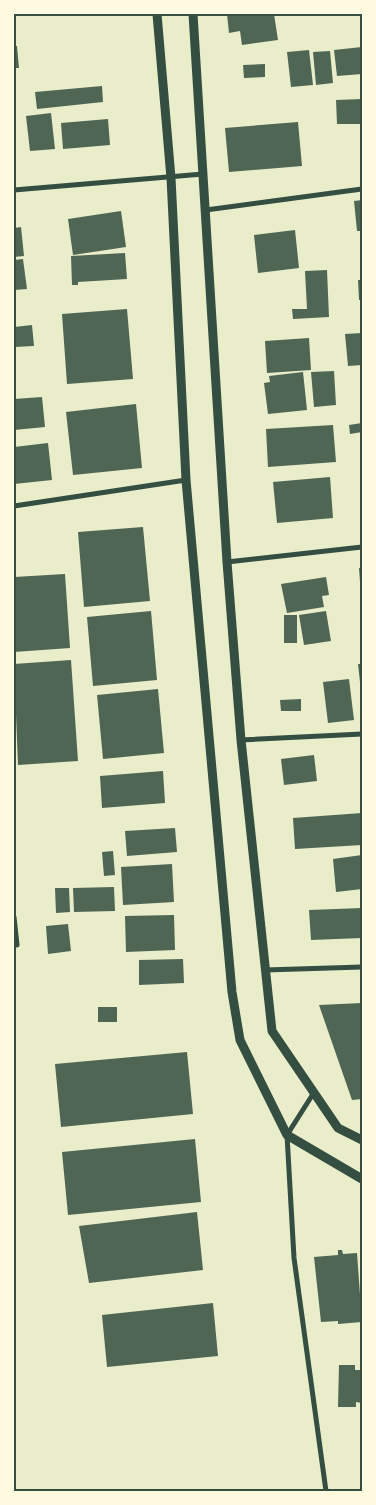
<svg xmlns="http://www.w3.org/2000/svg" width="376" height="1505" viewBox="0 0 376 1505" font-family="'Playfair Display',serif">
	<rect width="100%" height="100%" fill="#e9edc9"/>
	<path fill="#4f6655" d="M227,14h47l4,26 -36,5 -2,-14 -11,2z
		M14,46h3l2,22h-5z
		M362,47v27l-25,2 -3,-26z
		M309,50l4,35 -22,2 -4,-35z
		M330,51l3,32 -17,2 -3,-33z
		M265,64v13l-21,1 -1,-13z
		M102,86l1,16 -66,7 -2,-17z
		M362,99v25h-25l-1,-24z
		M51,113l4,36 -25,2 -4,-35z
		M108,119l2,26 -47,4 -2,-26z
		M298,122l4,44 -73,6 -4,-44z
		M362,200v31h-5l-3,-30z
		M121,211l5,36 -53,8 -5,-36z
		M21,227l3,29 -10,1v-29z
		M295,230l4,38 -41,5 -4,-38z
		M125,253l2,26 -49,3v3h-6l-1,-29z
		M23,259l4,30 -13,1v-30z
		M327,270l2,47 -36,2 -1,-10h15l-2,-38z
		M358,280h4v20h-3z
		M127,309l6,70 -66,5 -5,-70z
		M32,325l2,21 -20,1v-20z
		M362,333v32l-14,1 -3,-32z
		M309,338l2,32 -44,3 -2,-32z
		M334,371l2,34 -22,2 -3,-35z
		M303,372l4,38 -39,4 -4,-31 6,-1 -1,-6z
		M42,397l3,30 -31,3v-31z
		M136,404l6,64 -69,7 -7,-63z
		M362,423v9l-12,2 -1,-9z
		M333,425l3,37 -68,5 -2,-38z
		M48,443l4,37 -38,4v-37z
		M330,477l3,41 -56,5 -4,-41z
		M143,527l7,74 -66,6 -6,-75z
		M359,568h3v28h-1z
		M65,574l5,74 -56,4v-75z
		M326,577l3,18 -7,1 2,11 -37,6 -6,-29z
		M151,611l6,69 -64,6 -6,-69z
		M326,611l5,30 -27,4 -5,-30z
		M284,615h13v28h-13z
		M71,660l7,101 -60,4 -4,-101z
		M358,664h4v27h-1z
		M349,679l5,41 -26,3 -5,-41z
		M158,689l6,64 -61,6 -6,-64z
		M301,699v12h-20l-1,-11z
		M314,755l3,26 -33,4 -3,-26z
		M163,771l2,32 -63,5 -2,-32z
		M362,813v32l-67,4 -2,-31z
		M175,828l2,24 -50,4 -2,-25z
		M113,851l2,24 -11,1 -2,-24z
		M362,855v34l-26,3 -3,-33z
		M172,864l2,38 -51,3 -2,-38z
		M114,887l1,24 -41,1 -1,-24z
		M55,888h14l1,24 -14,1z
		M362,908v30l-51,2 -2,-30z
		M174,915l1,35 -49,2 -1,-36z
		M68,924l3,27 -23,3 -2,-28z
		M183,959l1,24 -45,2v-25z
		M362,1003v96l-10,1 -33,-95z
		M98,1007h19v15h-19z
		M187,1052l6,62 -132,13 -6,-63z
		M195,1139l6,63 -133,13 -6,-63z
		M197,1212l6,58 -114,13 -10,-57z
		M338,1250h4l1,4 14,-1 5,69 -24,2v-3l-17,1 -7,-65 24,-2z
		M213,1303l5,53 -111,11 -5,-52z
		M339,1365h16v5h7v33l-6,-1v5h-18z"/>
	<g fill="none" stroke-linecap="round" stroke-linejoin="round">
		<path stroke="#344e41" stroke-width="5" d="M14,190l189,-16
			M206,210l156,-21
			M14,506l172,-26
			M227,562l135,-15
			M241,740l121,-6
			M14,917l3,28
			M265,970l97,-3
			M313,1094l-26,41 7,123 32,233"/>
		<path stroke="#344e41" stroke-width="9" d="M157,14l14,164 15,302 46,512 8,48 47,95 75,44
			M193,14l34,548 14,178 31,291 66,97 24,12"/>
	</g>
	<rect width="376" height="1505" fill="none" stroke="#fefae0" stroke-width="30"/>
	<rect x="15" y="15" width="346" height="1475" fill="none" stroke="#344e41" stroke-width="2"/>
</svg>
